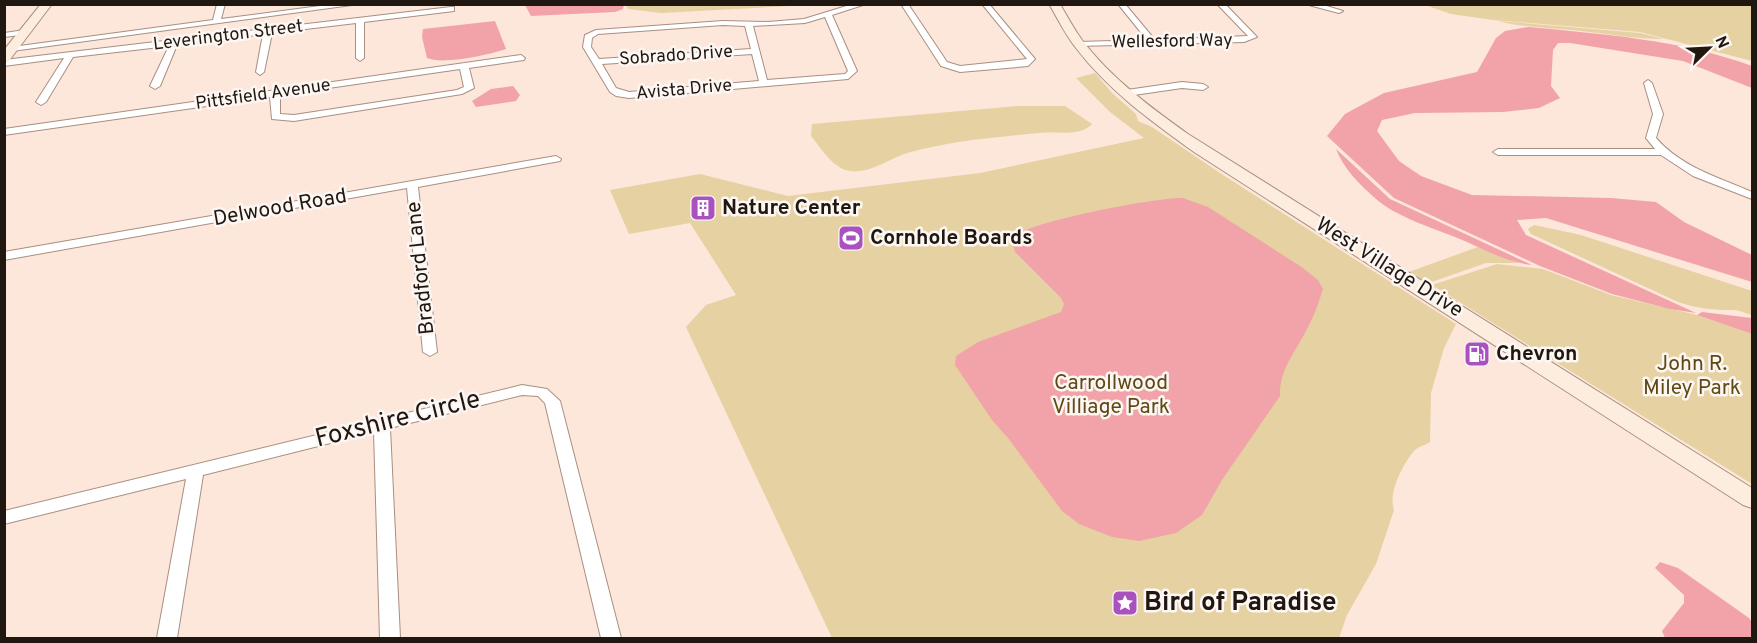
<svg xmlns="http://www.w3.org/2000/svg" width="1757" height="643" viewBox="0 0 1757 643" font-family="Overpass,sans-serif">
	<rect width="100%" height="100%" fill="#fde6da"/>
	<path fill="#e6d1a2" d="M626,5h182l-147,8 -33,-4z
		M1425,5h327v56l-112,-29 -147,-12 -42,-6z
		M1498,21l142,12 24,6c-28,0 -55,-5 -83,-8 -28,-3 -56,-3 -83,-10z
		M1095,73l17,20 24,21 2,7 14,6 68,46 236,151 -12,24 -13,45 -1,49c-5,3 -13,5 -17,10 -11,14 -25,41 -19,58l-18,54 -29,51 -8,23h-507l-146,-311 20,-22 30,-10 -46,-72 -61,11 -19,-44 90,-16 88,22 192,-23 164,-35 -34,-26 -34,-34z
		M1018,106h47l27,18c-11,13 -37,7 -53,9 -44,4 -89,8 -132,20 -19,6 -35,20 -56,18 -17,-1 -30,-23 -40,-35l1,-12z
		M1534,225l47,10 171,56v24c-6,-1 -12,-5 -18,-5 -20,0 -36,-1 -56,-8l-147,-68 -3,-5z
		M1478,247l41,16h-33l-60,21 -20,-11z
		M1497,264l46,5 68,26 86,20 55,19v150l-320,-199z"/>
	<path fill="#f1a3a9" d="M525,5h99l-1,4 -8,3 -84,4z
		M495,21l11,28c-18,6 -63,16 -79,9l-5,-21 1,-8z
		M1528,27c75,7 153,13 224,39v22l-69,-27 -113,-18h-12l-5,7 -2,36 9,12 -21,10 -36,4 -88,1 -33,7 -5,11 22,30 22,15 51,19 139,3 45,4 28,20 68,33v27l-206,-64 -29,2 9,15 170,78 -26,-4 -58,-15 -72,-28 -146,-68 -67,-62 18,-22 39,-21 93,-21 19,-34 9,-7z
		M513,86l7,9 -4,6 -40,6 -4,-6 19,-12z
		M1336,149l54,50 142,66c-27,-3 -52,-18 -77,-28 -25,-10 -60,-21 -79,-38 -16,-14 -33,-31 -40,-50z
		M1183,198l25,9 95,61 15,12 5,9c-4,12 -8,25 -14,36 -11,24 -30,43 -29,71l-58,84 -20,35 -26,18 -37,8 -27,-4 -33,-13 -17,-13 -54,-73 -16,-18 -37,-55 1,-9 22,-14 83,-30 3,-8 -3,-6 -46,-46 -3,-10c3,-4 5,-8 10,-10 20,-12 136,-35 161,-34z
		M1702,312l50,6v16l-55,-19z
		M1660,562l18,6 71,50 3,4v16h-87l-3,-7 22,-28v-8l-29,-27z"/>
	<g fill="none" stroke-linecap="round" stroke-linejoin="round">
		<g stroke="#a98f81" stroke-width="2">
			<path id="street" d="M217,4h8l-4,15 114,-15h24l-347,47 -4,-2 4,-2 201,-27z
				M853,4h13l-34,11 25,56 -9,8 -219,19 -13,-2 -6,-4 -27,-45 2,-12 11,-5 127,-9 45,1 36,-3zM825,17l23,54 -3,3 -78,6 -14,-54 52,-3zM723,25l22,1 6,23 -152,10 -8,-12 1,-9 6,-4zM752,54l7,27 -130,11 -13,-4 -14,-24z
				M901,4h7l39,58 13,4 67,-7 -45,-55h7l46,55 -7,7 -68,6 -19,-6z
				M1118,4h7l30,36 93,-4 -31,-32h8l32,33 -13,5 -168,4v-4h3l68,-2z
				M1305,4h15l23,7 -4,2z
				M451,7h3v4l-90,11v36l-4,3 -4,-3v-35l-84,10 -8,39 -4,3 -4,-3 7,-38 -86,11 -17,41 -5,3 -5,-3 19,-40 -96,11 -27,45 -5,3 -5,-3 28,-44 -60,8v-6z
				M25,30h3v4l-24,3v-4z
				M521,55l4,3 -1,2 -55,8 5,20 -12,6 -168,27 -22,-2 -2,-22 -266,38v-6zM460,69l4,18 -7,3 -163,25 -14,-1v-19z
				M1648,80l4,3 11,31 -7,24c25,29 62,39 96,54v7l-59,-23 -32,-21h-163l-5,-3 5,-3h157l-9,-11 7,-24 -9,-31z
				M1182,82l21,2 5,3 -5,3 -21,-2 -55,8 -5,-3 5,-3z
				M556,156l5,3 -1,2 -142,26 19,165 -7,4 -7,-4 -16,-164 -403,72v-8z
				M522,385l25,4 13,12 61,237h-20l-56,-235 -7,-7 -16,-1 -132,33 10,210h-20l-6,-206 -171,43 -26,163h-20l29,-159 -182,45v-13z"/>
		</g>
		<g stroke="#a98f81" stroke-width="2">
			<path id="secondary" d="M41,4h11l-44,58 -4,1v-13z
				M1049,4h11c7,12 14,25 22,36 29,38 68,67 106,94l564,354v20l-9,-3 -549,-353c-43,-31 -86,-62 -118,-104 -11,-14 -18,-29 -27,-44z"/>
		</g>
		<use href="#street" fill="#fff" fill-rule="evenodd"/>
		<use href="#secondary" fill="#fcedde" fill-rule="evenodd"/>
	</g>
	<defs>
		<g id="building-square" transform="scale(1.35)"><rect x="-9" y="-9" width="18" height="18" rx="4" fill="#a951be" stroke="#fdf7f4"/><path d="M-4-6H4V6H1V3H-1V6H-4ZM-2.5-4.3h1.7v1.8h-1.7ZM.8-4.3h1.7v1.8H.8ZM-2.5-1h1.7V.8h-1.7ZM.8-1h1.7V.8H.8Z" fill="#fff"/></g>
		<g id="stadium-square" transform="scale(1.35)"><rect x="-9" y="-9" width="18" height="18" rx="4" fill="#a951be" stroke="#fdf7f4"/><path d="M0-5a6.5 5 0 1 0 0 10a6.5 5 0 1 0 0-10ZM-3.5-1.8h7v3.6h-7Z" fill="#fff"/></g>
		<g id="fuel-square" transform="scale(1.35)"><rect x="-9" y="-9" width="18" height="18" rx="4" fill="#a951be" stroke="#fdf7f4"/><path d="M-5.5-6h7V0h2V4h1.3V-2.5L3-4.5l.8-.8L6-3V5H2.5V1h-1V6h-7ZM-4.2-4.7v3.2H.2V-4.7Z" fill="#fff"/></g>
		<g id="sight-square" transform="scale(1.35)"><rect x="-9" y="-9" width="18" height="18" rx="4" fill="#a951be" stroke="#fdf7f4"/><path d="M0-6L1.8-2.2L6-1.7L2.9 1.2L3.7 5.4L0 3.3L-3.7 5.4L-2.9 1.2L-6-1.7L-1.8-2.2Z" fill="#fff"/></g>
	</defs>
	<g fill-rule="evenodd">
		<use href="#building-square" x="703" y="208"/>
		<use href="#stadium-square" x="851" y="238"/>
		<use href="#fuel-square" x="1477" y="354"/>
		<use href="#sight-square" x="1125" y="603"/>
	</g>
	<g text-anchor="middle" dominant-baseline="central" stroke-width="5" stroke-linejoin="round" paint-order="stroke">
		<g font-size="18" fill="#201711" stroke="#fdf7f4">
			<text transform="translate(228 36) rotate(-7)">Leverington Street</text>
			<text transform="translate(1172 42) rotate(-1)">Wellesford Way</text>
			<text transform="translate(676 56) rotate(-4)">Sobrado Drive</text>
			<text transform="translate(684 90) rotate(-5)">Avista Drive</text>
			<text transform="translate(263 95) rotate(-8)">Pittsfield Avenue</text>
		</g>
		<g font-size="21" fill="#201711" stroke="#fdf7f4">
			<text transform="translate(280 208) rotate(-10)">Delwood Road</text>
			<text transform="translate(421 268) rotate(-96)">Bradford Lane</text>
			<text transform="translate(1389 268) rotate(32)">West Village Drive</text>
		</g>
		<g font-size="21" font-weight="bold" fill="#201711" stroke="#fdf7f4" text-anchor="start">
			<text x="722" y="208">Nature Center</text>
			<text x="870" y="238">Cornhole Boards</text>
			<text x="1496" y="354">Chevron</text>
		</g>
		<g font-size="21" fill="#5e4914" stroke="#fdf7f4">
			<text x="1692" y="364">John R.<tspan x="1692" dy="24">Miley Park</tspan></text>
			<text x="1111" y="383">Carrollwood<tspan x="1111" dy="24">Villiage Park</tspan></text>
		</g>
		<g font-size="26" fill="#201711" stroke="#fdf7f4">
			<text transform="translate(398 420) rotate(-14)">Foxshire Circle</text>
		</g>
		<g font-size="26" font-weight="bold" fill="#201711" stroke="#fdf7f4" text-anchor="start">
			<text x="1144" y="603">Bird of Paradise</text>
		</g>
	</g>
	<rect width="1757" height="643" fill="none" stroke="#201711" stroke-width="12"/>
	<g transform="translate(1709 48) rotate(66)" stroke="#fdf7f4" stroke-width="4.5" paint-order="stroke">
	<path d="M0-4.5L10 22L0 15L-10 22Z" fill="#201711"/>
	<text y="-9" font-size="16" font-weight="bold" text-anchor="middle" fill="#201711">N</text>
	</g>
</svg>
